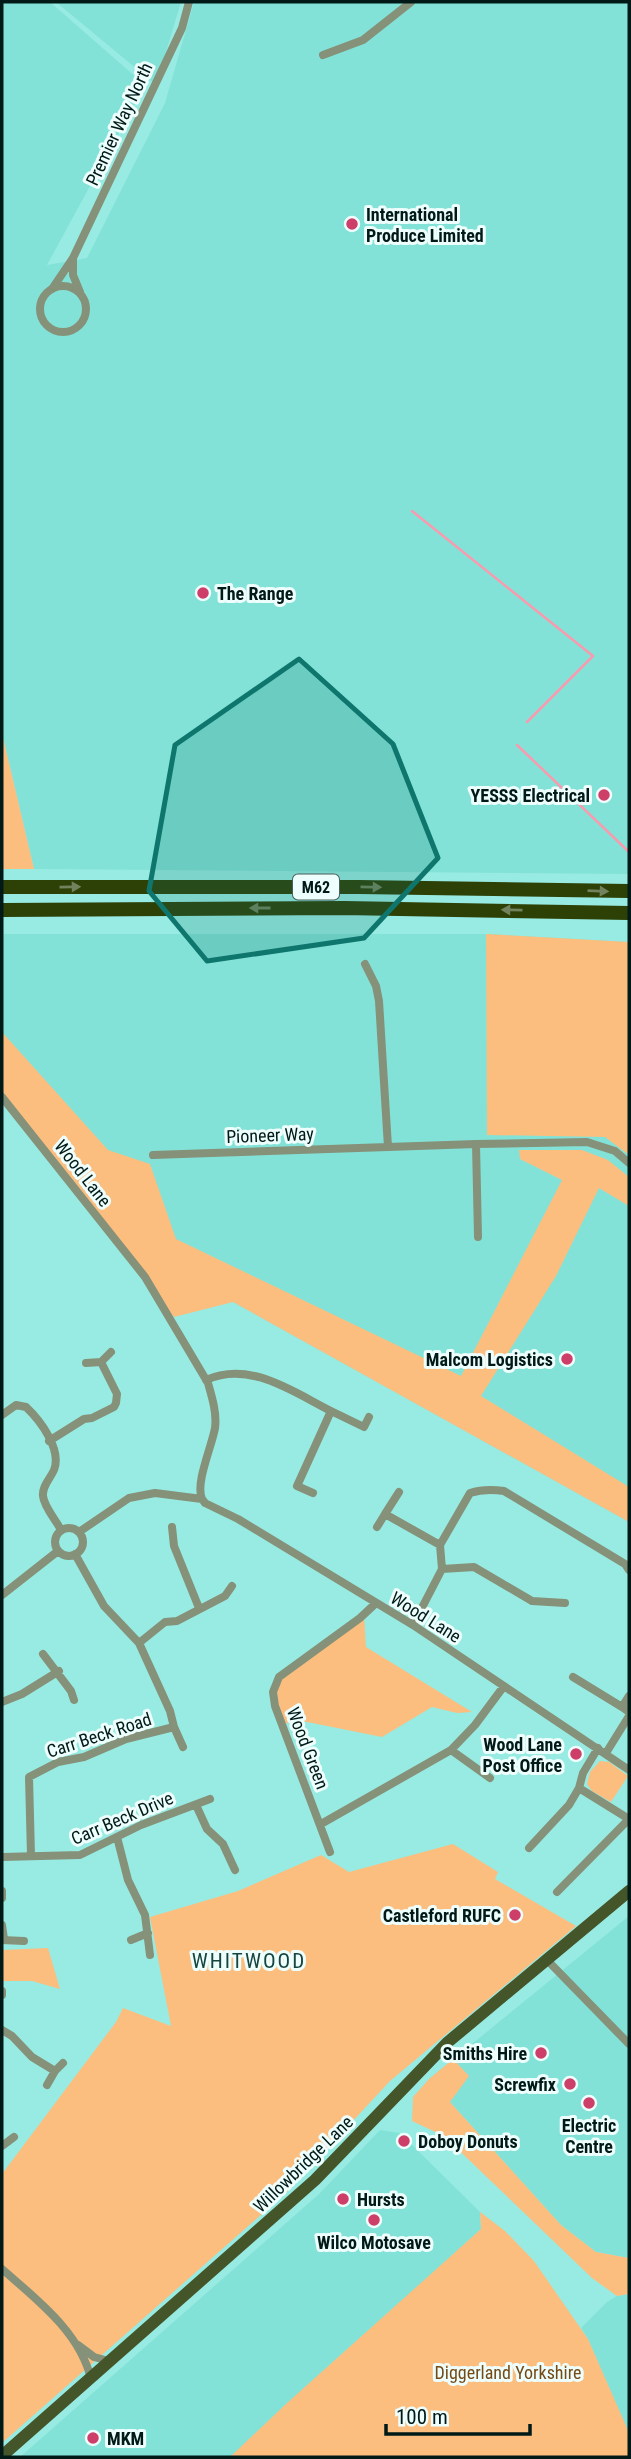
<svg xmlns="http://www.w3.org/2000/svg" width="631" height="2459" viewBox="0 0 631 2459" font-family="'Roboto Condensed',sans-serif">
	<rect width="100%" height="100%" fill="#98ebe2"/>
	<path fill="#83e2d7" d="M2,2h48l95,83 -98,180 40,-7 78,-155 29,-101h432l3,4v868l-595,-5 -32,-136z
		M56,2h125l-25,83z
		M2,934h484l143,8v580l-396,-220 -231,-254z
		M629,1916v342l-33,-6 -35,-27 -132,-146z
		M380,2130l20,3 80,79 1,17 -248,228h-213l299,-263z
		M629,2294v142l-41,-97 -7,-11 26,-26 10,-6z"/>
	<path fill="#fbbe7f" d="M2,733l32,136h-32z
		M486,934l143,8v213l-24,-18 -118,-2z
		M2,1032l106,118 42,14 26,75 285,137 101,-196 -42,-21 -1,-9h63l26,10 21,17v29l-30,-18 -43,88 -75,120 148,91v35l-396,-220 -59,15 -172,-215z
		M364,1615l2,32 106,65 -15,1 -25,-6 -50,30 -85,-17 -16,5 -5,-41z
		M600,1761l9,1 19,14 -17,26 -19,-11 -5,-7 3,-12z
		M453,1844l45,28 -3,7 81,47 -186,155 -103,111 -285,251v-269l114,-152 7,-14 48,18 -21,-109 88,-26 83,-36 28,17z
		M48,1948l12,41 -28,-8h-30v-31z
		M453,2059l16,17 -19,26 111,123 35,27 33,6v36l-12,2 -25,-18 -148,-142 -32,-15 1,-24 16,-18z
		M480,2212l25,19 29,30 54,78 39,89 2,8v21h-399l57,-54 194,-174z"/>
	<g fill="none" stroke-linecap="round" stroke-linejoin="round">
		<path stroke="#fa9aae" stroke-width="2.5" d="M412,511l181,145 -66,66
			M517,745l112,107"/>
		<path stroke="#869179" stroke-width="8" d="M323,55l40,-15 48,-38
			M73,258v17l7,17
			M40 309a23 23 0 1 1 46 0a23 23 0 1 1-46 0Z
			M52,289l21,-31 109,-230 7,-26
			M365,964l11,22 3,15 9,146 88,-3
			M2,1097l143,180 63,106c4,14 9,30 7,45 -3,18 -20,55 -13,71
			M153,1155l235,-8
			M478,1237l-2,-93 111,-2 28,9 14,12
			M86,1363l15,-1 10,-10
			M206,1380c44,-20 87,12 125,31
			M2,1415l14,-10 10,2c15,14 36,43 28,63 -4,9 -12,16 -11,26 1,11 13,24 18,34
			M49,1441l35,-22 8,-1 22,-11 2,-4 1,-9 -16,-32
			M399,1492l-14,22 55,31
			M313,1493l-16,-7 34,-75 33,16 5,-10
			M172,1527l2,19 25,62
			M377,1527l8,-13
			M55 1542a14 14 0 1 1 28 0a14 14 0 1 1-28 0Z
			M79,1532l50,-34 26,-5 47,6 3,4 33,16 175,106 216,145
			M75,1554l29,52 35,37 31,68 4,16 9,20
			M442,1569l32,-2 58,34 33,2
			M2,1595l56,-44
			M413,1625l29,-56 -2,-24 30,-52c12,-4 21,-4 34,-2l121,73 4,6
			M139,1643l26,-21 12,-1 48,-25 7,-10
			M43,1654l28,37 3,9
			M573,1677l49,30
			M629,1696l-7,11 7,5
			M2,1702l20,-8 37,-23
			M451,1750l39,28
			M606,1753l23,-37
			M579,1788l50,31
			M196,1805l11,24 16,15 12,26
			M321,1824l130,-74 24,-25 29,-39
			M117,1837l11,43 17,35 5,40
			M529,1848l40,-43 10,-17 4,-15 15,-25
			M330,1852l-55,-146 -2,-14 6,-15 81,-59 15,-14
			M31,1855l-2,-78 29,-15 26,-5 42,-18 48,-12
			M2,1857l78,-2 61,-30 69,-26
			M2,1891v7
			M557,1892l72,-73
			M2,1925l2,14
			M2,1940l22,1
			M131,1940l17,-7
			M547,1960l82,84
			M2,1995v-4
			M2,2030l10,6 20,21 23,14
			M47,2085l8,-14 8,-8
			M2,2146l12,-9
			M2,2269c34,30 78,63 89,110
			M78,2345l16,12 15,4"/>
		<path stroke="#445529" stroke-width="12" d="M2,2456l313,-276 133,-138 181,-151"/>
		<path stroke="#2d4006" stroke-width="14" d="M2,887h357l270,4
			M2,910l342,-2 285,5"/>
	</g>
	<defs><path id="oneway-solid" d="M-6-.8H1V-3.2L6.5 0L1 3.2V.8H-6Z" transform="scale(1.75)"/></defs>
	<g fill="#71825c">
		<use href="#oneway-solid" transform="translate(70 887) rotate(-1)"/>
		<use href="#oneway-solid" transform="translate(371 887) rotate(1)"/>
		<use href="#oneway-solid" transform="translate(598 891) rotate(2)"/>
		<use href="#oneway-solid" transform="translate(260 908) rotate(-180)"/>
		<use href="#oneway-solid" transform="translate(512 910) rotate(-179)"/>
	</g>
	<path fill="#0f766e" fill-opacity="0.2" stroke="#0f766e" stroke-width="5" stroke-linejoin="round" d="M299,659l94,85 45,114 -74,80 -157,23 -58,-70 26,-146z"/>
	<g fill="#cd3f69" stroke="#eefefc" stroke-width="2.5">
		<circle cx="352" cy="224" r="7"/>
		<circle cx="203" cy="593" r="7"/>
		<circle cx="604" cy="795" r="7"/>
		<circle cx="567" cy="1359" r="7"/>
		<circle cx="576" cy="1754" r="7"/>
		<circle cx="515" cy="1915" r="7"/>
		<circle cx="541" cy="2053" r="7"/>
		<circle cx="570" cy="2084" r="7"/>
		<circle cx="589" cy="2103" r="7"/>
		<circle cx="404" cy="2141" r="7"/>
		<circle cx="343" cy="2199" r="7"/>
		<circle cx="374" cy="2220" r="7"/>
		<circle cx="93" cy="2438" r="7"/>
	</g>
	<g text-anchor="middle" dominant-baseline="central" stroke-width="6" stroke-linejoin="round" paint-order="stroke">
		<rect fill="#eefefc" stroke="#485e5c" stroke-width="2" x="293" y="874.5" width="46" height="25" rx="5"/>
		<g font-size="16" font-weight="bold" fill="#011a18">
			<text x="316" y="887">M62</text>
		</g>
		<g font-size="18" fill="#011a18" stroke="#eefefc">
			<text transform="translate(119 124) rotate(-65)">Premier Way North</text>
			<text transform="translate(270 1135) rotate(-2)">Pioneer Way</text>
			<text transform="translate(83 1173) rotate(52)">Wood Lane</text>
			<text transform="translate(426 1617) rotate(32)">Wood Lane</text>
			<text transform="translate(99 1735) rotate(-18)">Carr Beck Road</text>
			<text transform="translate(308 1748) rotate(69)">Wood Green</text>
			<text transform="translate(122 1818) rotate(-23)">Carr Beck Drive</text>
			<text transform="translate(303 2164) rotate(-44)">Willowbridge Lane</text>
		</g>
		<g font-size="18" font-weight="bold" fill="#011a18" stroke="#eefefc" text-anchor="end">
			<text x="366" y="214" text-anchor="start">International<tspan x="366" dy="21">Produce Limited</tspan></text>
			<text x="217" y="593" text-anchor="start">The Range</text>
			<text x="590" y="795">YESSS Electrical</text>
			<text x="553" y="1359">Malcom Logistics</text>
			<text x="562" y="1744">Wood Lane<tspan x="562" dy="21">Post Office</tspan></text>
			<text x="501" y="1915">Castleford RUFC</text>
			<text x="527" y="2053">Smiths Hire</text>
			<text x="556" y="2084">Screwfix</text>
			<text x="589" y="2125" text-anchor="middle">Electric<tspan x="589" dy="21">Centre</tspan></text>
			<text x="418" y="2141" text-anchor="start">Doboy Donuts</text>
			<text x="357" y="2199" text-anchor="start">Hursts</text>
			<text x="374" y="2242" text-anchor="middle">Wilco Motosave</text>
			<text x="107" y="2438" text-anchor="start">MKM</text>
		</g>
		<g font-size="18" fill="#754a16" stroke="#eefefc">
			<text x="508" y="2372">Diggerland Yorkshire</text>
		</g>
		<g font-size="21" letter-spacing="2" fill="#16443f" stroke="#eefefc">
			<text x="249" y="1961">WHITWOOD</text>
		</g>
	</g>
	<rect width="631" height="2459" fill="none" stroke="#011a18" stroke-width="7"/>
	<path d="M386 2424v10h144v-10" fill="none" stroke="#011a18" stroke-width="3.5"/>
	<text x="396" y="2424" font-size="21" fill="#011a18" stroke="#eefefc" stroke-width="5" paint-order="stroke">100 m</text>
</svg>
